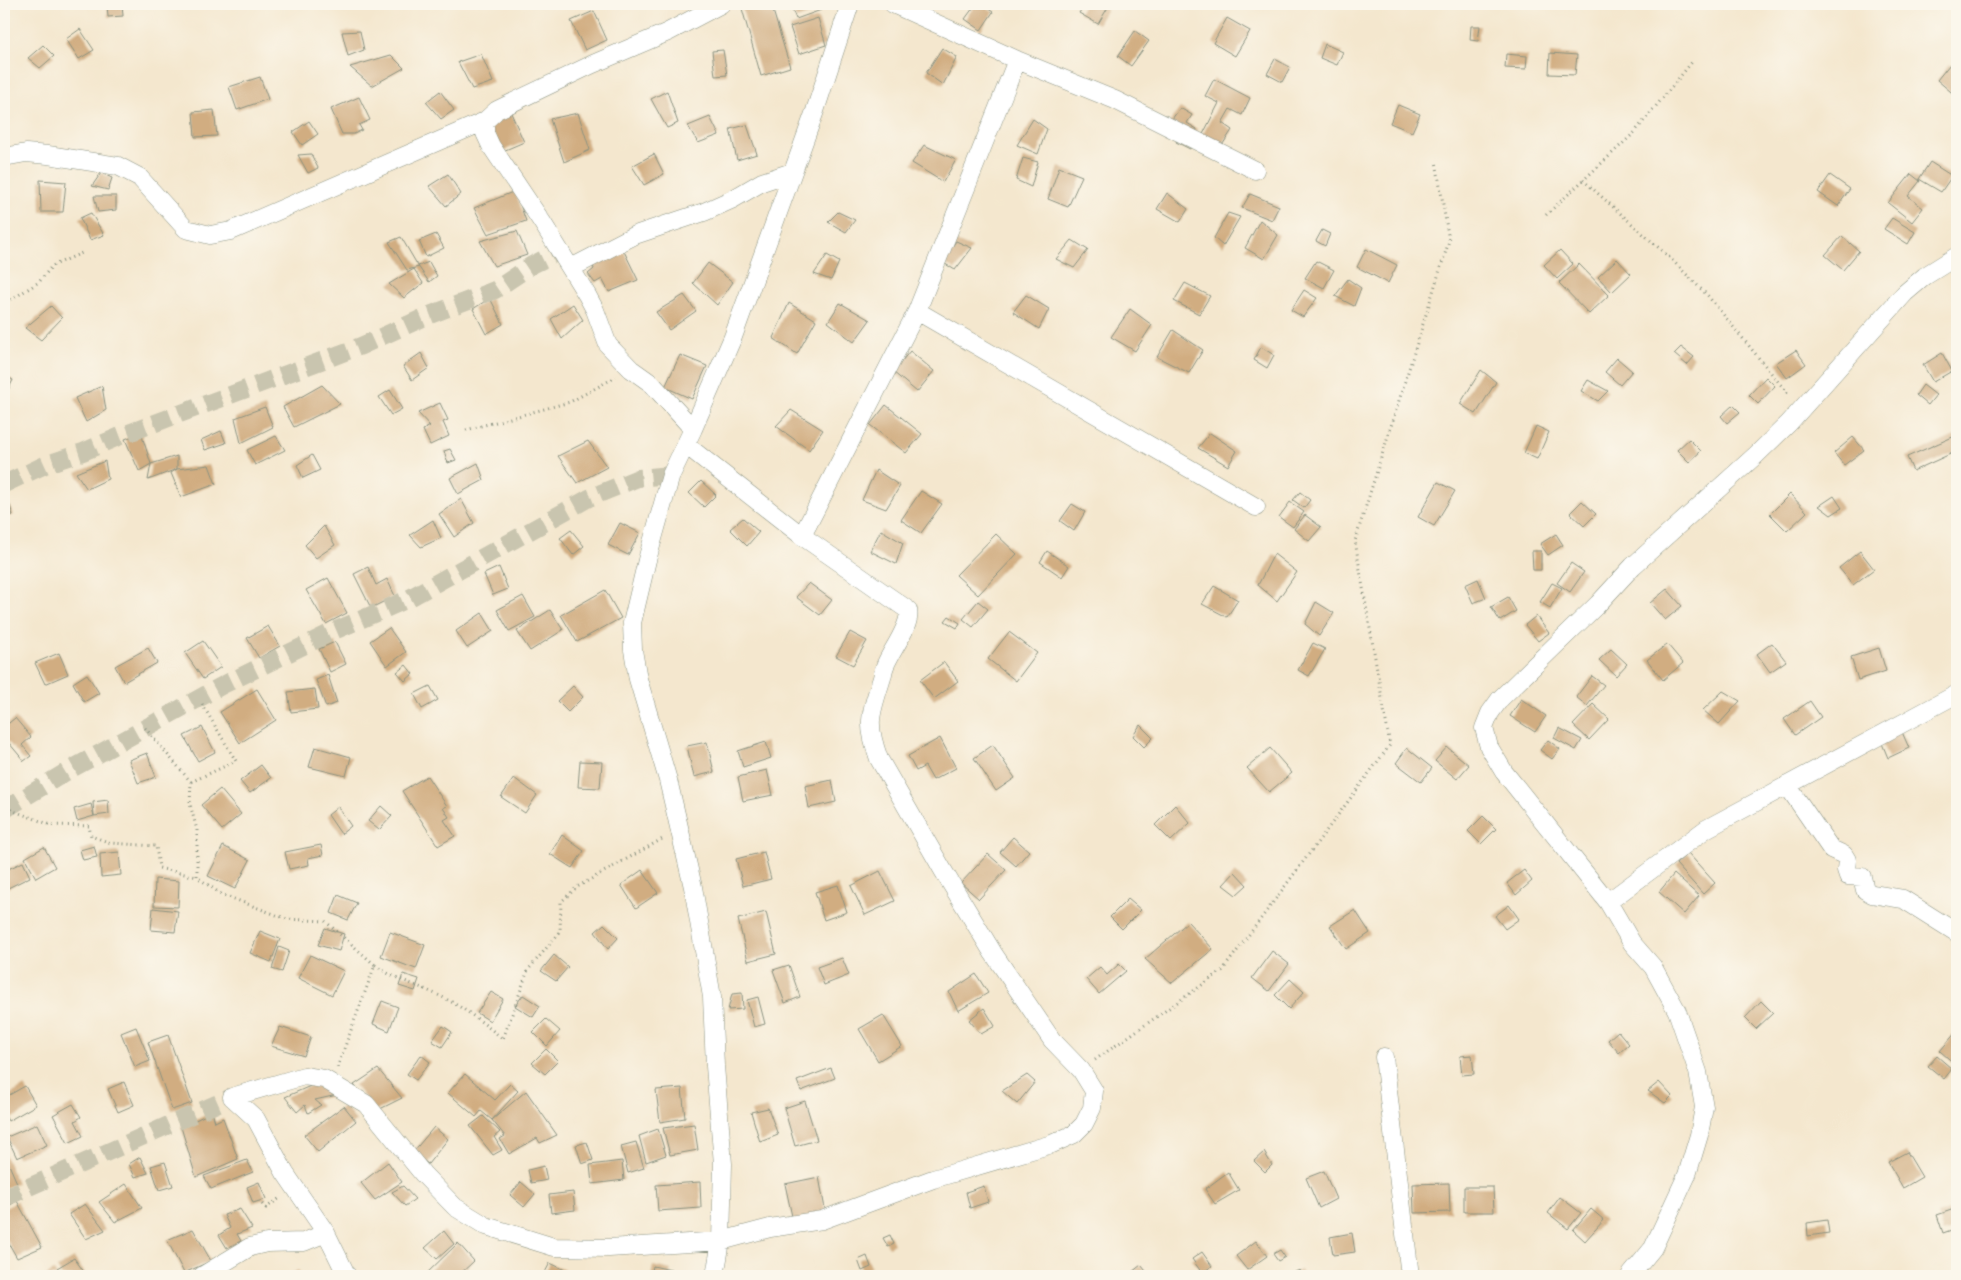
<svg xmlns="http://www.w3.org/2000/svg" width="1961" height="1280" viewBox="0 0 1961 1280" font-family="Kalam,sans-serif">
	<rect width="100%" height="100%" fill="#fbf7ec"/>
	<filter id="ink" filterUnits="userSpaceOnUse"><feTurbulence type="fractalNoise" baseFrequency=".02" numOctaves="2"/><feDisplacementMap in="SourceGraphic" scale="10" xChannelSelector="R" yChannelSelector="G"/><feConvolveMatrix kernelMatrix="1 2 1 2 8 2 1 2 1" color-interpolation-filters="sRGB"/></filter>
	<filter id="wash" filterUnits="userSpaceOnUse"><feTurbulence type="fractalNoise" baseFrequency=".0096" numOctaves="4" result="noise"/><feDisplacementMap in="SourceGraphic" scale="20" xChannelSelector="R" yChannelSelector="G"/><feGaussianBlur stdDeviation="1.12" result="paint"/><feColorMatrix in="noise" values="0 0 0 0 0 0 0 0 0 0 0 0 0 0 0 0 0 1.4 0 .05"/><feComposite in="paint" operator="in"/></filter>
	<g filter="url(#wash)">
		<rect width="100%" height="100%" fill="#f4e7ce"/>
		<g id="blocks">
			<path fill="#d1ad81" d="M107,4h15l1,12 -15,1z
				M746,4h25l19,63 -29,9 -20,-71z
				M790,4h48l-42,15z
				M976,4h5l12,8 -12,18 -16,-11z
				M1085,4h25l-12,20 -19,-11z
				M594,11l13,29 -22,10 -14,-29z
				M818,18l8,27 -27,9 -9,-27z
				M1227,18l23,13 -15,25 -22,-13z
				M1471,26h9l-2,15 -8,-1z
				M80,29l14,21 -15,9 -13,-20z
				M360,31l4,19 -16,6 -6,-24z
				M1135,31l14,10 -18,25 -13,-10z
				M1325,44l18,8 -6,13 -17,-7z
				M43,45l11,11 -14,12 -12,-10z
				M942,48l15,9 -14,28 -17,-12z
				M723,50l4,25 -12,1 -3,-25z
				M1550,53l27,2 -2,20 -26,-1z
				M481,54l12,28 -21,7 -14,-27z
				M1506,54l21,2 -1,13 -21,-1z
				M391,55l13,13 -32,18 -22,-19z
				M1275,59l15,8 -8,15 -15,-8z
				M1950,64l7,7v26l-20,-17z
				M260,77l8,22 -31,11 -8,-23z
				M1214,79l36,19 -8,17 -12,-6 -8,14 10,7 -11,17 -22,-5 20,-39 -14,-7z
				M440,91l14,19 -13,9 -15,-17z
				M667,91l11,32 -11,5 -16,-29z
				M359,97l11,23 -11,5 3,5 -8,4h-12l-11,-25z
				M1398,105l22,9 -8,18 -22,-9z
				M1180,108l12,7 -5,8 10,6 -7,20 -14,-7 5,-9 -17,-3z
				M214,110l3,26 -22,1 -2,-25z
				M511,113l13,29 -21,9 -16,-27z
				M578,113l12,37 -26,12 -14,-43z
				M710,117l9,18 -21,8 -10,-17z
				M1033,119l14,10 -9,25 -21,-9z
				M309,121l9,13 -16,11 -9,-13z
				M747,125l10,29 -20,6 -7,-31z
				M924,145l32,15 -13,22 -31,-19z
				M311,154l7,14 -10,5 -10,-18z
				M654,154l10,20 -20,11 -12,-19z
				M1023,158l15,4 -7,25 -15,-7z
				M1930,162l22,14 -11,16 -22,-13z
				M1059,167l23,9 -14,31 -20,-8z
				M101,173l11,5 -4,12 -16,-4z
				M448,174l13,20 -15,12 -17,-20z
				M1911,174l9,7 -12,15 15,12 -11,14 -24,-19z
				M1830,175l20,14 -12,17 -20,-14z
				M40,180l26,2 -3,30h-22z
				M515,191l11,30 -38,13 -14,-26z
				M1167,193l21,16 -8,13 -23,-13z
				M1250,194l29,12 -7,14 -30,-12z
				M94,196h22v14l-18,2z
				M838,212l17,8 -9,12 -18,-10z
				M91,213l13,22 -14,5 -10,-22z
				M1228,213l12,4 -17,29 -9,-8z
				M1892,218l23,14 -7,12 -24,-15z
				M1260,220l18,15 -14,24 -19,-11z
				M1322,230l8,4 -5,12 -9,-5z
				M517,231l10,24 -33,11 -14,-25z
				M436,234l8,14 -18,9 -7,-16z
				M1842,236l17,15 -16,19 -18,-15z
				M401,237l17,29 11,-4 8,14 -8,6 -11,-16 1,1 -12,3 -18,-28z
				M1072,240l16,10 -14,18 -18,-9z
				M956,241l16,7 -17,22 -13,-8z
				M620,243l18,37 -29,12 -7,-13 -7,4 -7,-9 6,-5 -3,-8z
				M1366,249l31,16 -9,18 -31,-16z
				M1560,250l13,14 -16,15 -13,-14z
				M827,255l12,7 -8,18 -17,-6z
				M1617,259l14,15 -19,18 -14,-15z
				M1316,261l18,9 -10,18 -19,-10z
				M708,263l25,19 -16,23 -24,-22z
				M1579,264l30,31 -20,19 -30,-31z
				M414,269l9,14 -19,15 -15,-14z
				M1348,279l13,9 -7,18 -19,-10z
				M1185,283l25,13 -11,18 -25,-13z
				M1304,290l13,8 -14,19 -12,-7z
				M684,295l12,16 -27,19 -13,-18z
				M1026,295l23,14 -10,20 -26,-17z
				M490,298l13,26 -17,10 -13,-25z
				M789,303l27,17 -19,34 -24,-16z
				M840,303l30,17 -16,22 -26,-20z
				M573,304l10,16 -21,19 -11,-20z
				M51,306l11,12 -21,22 -16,-12z
				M1130,309l22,16 -17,26 -24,-14z
				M1173,330l30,20 -14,23 -32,-16z
				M1261,347l13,8 -7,13 -13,-8z
				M1681,347l13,10 -7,8 -13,-11z
				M1796,350l10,14 -19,14 -11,-15z
				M910,351l24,20 -17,21 -24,-20z
				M421,353l8,15 -17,12 -9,-14z
				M1942,353l10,18 -19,11 -10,-17z
				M680,355l27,11 -15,33 -27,-12z
				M1617,358l15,13 -12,14 -15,-13z
				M1481,370l15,12 -20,32 -16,-10z
				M4,375l9,5 -9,18z
				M1766,377l9,9 -17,18 -9,-9z
				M1588,380l20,11 -10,10 -17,-10z
				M322,385l18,19 -46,23 -11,-20z
				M1923,385l13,10 -8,10 -12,-10z
				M102,386l4,24 -20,12 -11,-24z
				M390,390l12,19 -11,6 -12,-18z
				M440,403l8,17 -5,2 6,14 -19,9 -7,-15 7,-4 -12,-13z
				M886,405l36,29 -16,19 -36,-28z
				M1733,405l7,7 -13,11 -6,-7z
				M265,407l8,20 -32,16 -6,-25z
				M791,410l32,20 -14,20 -33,-24z
				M1536,426l13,6 -12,27 -13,-6z
				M221,431l5,12 -21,7 -4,-10z
				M141,433l10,31 26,-8v13l-29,11 3,-16 -12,7 -14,-32z
				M1210,433l27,18 -9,15 -30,-18z
				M276,436l9,14 -30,15 -8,-15z
				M1955,436l2,5v10l-44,20 -6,-14z
				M1853,437l11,13 -20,15 -10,-12z
				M1689,439l12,12 -12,11 -12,-12z
				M588,441l19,26 -30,16 -19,-27z
				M450,449l6,11 -8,3 -4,-12z
				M312,455l8,15 -17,8 -6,-13z
				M105,461l3,18 -21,10 -11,-16z
				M478,463l6,17 -26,14 -8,-16z
				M209,465l7,19 -35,13 -10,-24 6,-4z
				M876,470l24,16 -14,23 -24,-9z
				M701,481l15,14 -12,12 -15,-14z
				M1438,482l17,9 -21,35 -16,-9z
				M921,491l21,13 -21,29 -20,-13z
				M5,492l8,23 -9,3v-25z
				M1300,492l10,8 -6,8 -11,-8z
				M1790,494l17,18 -20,19 -17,-17z
				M1834,496l8,12 -11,7 -12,-9z
				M461,499l13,24 -20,14 -15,-23z
				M1582,501l14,13 -12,12 -14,-13z
				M1290,502l14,10 -11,15 -14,-10z
				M1072,504l13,8 -11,19 -14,-10z
				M1305,515l16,12 -12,14 -15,-12z
				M743,518l16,14 -12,14 -17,-17z
				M433,520l8,18 -20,9 -11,-12z
				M620,523l20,10 -12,22 -20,-10z
				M324,526l11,19 -19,13 -11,-13z
				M571,530l13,16 -11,9 -13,-17z
				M881,530l22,13 -7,21 -26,-13z
				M996,534l21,20 -39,41 -22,-20z
				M1556,534l7,11 -15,10 -8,-11z
				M1047,551l22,15 -7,11 -22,-15z
				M1532,551h9v19h-8z
				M1860,551l14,18 -21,16 -14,-17z
				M1274,554l23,18 -20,29 -19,-16z
				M1571,563l13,9 -14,20 -13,-9z
				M368,567l8,18 11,-6 8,17 -24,12 -17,-34z
				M499,567l9,22 -15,6 -9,-21z
				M328,578l19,35 -21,11 -20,-34z
				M1478,579l8,19 -13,5 -8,-18z
				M809,583l23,17 -12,15 -24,-18z
				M1552,583l10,5 -12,20 -10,-6z
				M1214,586l24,14 -11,17 -25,-13z
				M1667,589l15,17 -17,14 -15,-17z
				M605,590l16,28 -44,24 -16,-27z
				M523,596l12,21 -26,14 -12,-21z
				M1508,597l8,14 -16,10 -9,-14z
				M978,601l10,8 -15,18 -10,-8z
				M1316,602l18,11 -15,23 -14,-12z
				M550,610l13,20 -33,21 -13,-20z
				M482,613l11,18 -26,17 -11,-17z
				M949,616l11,7 -3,5 -12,-7z
				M1536,616l13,17 -11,8 -13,-16z
				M268,626l12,20 -21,12 -12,-20z
				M389,628l17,24 -19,14 -17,-25z
				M850,632l17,9 -14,24 -17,-9z
				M1009,632l28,21 -21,28 -28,-22z
				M203,641l18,26 -18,12 -18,-26z
				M335,642l11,22 -16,8 -11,-23z
				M1313,643l12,6 -16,27 -11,-6z
				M1772,643l14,18 -16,11 -13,-18z
				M1667,644l16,19 -20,17 -16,-20z
				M148,648l9,15 -33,19 -9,-16z
				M1879,648l7,23 -28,9 -7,-23z
				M1611,649l16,15 -11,12 -17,-16z
				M59,653l9,21 -23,10 -10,-21z
				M944,662l14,19 -24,18 -14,-19z
				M406,665l7,9 -8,7 -8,-9z
				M87,674l12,19 -15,9 -11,-19z
				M328,675l9,28 -11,4 -10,-27z
				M1592,676l12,9 -17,21 -11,-9z
				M430,686l8,14 -16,9 -8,-15z
				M573,686l10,11 -15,15 -11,-11z
				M257,689l19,31 -36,23 -20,-31z
				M315,689l3,20 -27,3 -3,-20z
				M1723,691l17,10 -21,23 -16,-14z
				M1521,699l25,17 -11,16 -25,-16z
				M1810,701l11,16 -26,18 -11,-16z
				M1593,704l16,15 -20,21 -16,-15z
				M15,718l16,19 -9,8 9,11 -7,5 -20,-24v-10z
				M1140,725l13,13 -9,9 -11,-11z
				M202,727l13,25 -17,9 -14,-25z
				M1559,728l23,12 -6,10 -22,-12z
				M1902,732l7,16 -21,10 -7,-17z
				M940,738l16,30 -23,12 -8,-14 -9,5 -8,-15z
				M1548,740l12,9 -8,10 -12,-9z
				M707,742l7,30 -20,5 -7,-31z
				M766,742l5,16 -28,9 -5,-16z
				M993,745l22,33 -19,13 -22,-33z
				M315,747l36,10 -5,19 -37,-9z
				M1447,747l22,18 -12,14 -22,-18z
				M1270,748l22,25 -23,19 -22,-24z
				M1407,748l25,20 -11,14 -25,-19z
				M147,753l9,24 -18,6 -9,-23z
				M580,761l22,1 -2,26 -22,-1z
				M261,765l10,13 -21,15 -10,-12z
				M767,770l6,25 -30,6 -5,-24z
				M427,776l20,30 -4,2 6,9 -5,3 11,16 -17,10 -36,-55z
				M514,778l23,17 -12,18 -24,-16z
				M832,780l4,22 -27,6 -4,-22z
				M220,789l21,25 -19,16 -21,-25z
				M108,800l1,14 -15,2 -1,-14z
				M91,804l3,12 -17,5 -3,-12z
				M1175,805l15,18 -19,18 -16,-16z
				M381,806l11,10 -13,14 -11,-9z
				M338,807l13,19 -10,8 -13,-19z
				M1483,816l13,13 -15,15 -13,-13z
				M562,835l22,16 -12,17 -22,-14z
				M1013,837l16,14 -13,15 -16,-14z
				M321,845l2,10 -15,3 1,7 -20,4 -4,-17z
				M94,846l3,11 -14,3 -3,-10z
				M223,846l27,14 -15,29 -27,-13z
				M44,847l11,20 -19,11 -11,-20z
				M119,852l2,23 -20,2 -1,-23z
				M764,852l7,27 -28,7 -7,-27z
				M1688,853l27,30 -12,11 -27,-30z
				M988,854l18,16 -27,29 -18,-16z
				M23,862l7,15 -26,13v-19z
				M642,870l16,23 -22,15 -15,-23z
				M1524,870l8,11 -16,14 -9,-12z
				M880,871l15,30 -30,14 -14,-29z
				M1235,872l12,13 -11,10 -13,-10z
				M1674,874l25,22 -15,18 -25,-22z
				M155,879l24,2 -1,26 -24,-1z
				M838,885l9,27 -23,8 -9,-28z
				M338,895l19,8 -9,17 -17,-7z
				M1128,899l13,11 -19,19 -12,-12z
				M1509,905l10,14 -14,10 -10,-13z
				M153,908l25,3 -3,21 -24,-2z
				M1355,910l15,23 -24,16 -16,-23z
				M766,912l10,42 -28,7 -10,-42z
				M1188,922l25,27 -41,34 -27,-24z
				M604,924l14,14 -10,11 -13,-17z
				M325,928l19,6 -5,17 -21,-6z
				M260,931l20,8 -9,23 -21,-9z
				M390,932l35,13 -9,24 -35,-13z
				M279,947l10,4 -7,21 -10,-3z
				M1272,951l17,13 -20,27 -17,-13z
				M310,955l34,16 -12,24 -34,-17z
				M554,955l14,12 -12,14 -15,-10z
				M842,958l7,17 -25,10 -7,-18z
				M1119,964l7,7 -27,23 -13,-15 14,-12 7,8z
				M789,965l11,32 -15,6 -12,-33z
				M403,974l16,5 -4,12 -16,-5z
				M976,974l12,19 -30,18 -9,-19z
				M1290,979l14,13 -15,17 -14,-14z
				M491,992l12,7 -13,22 -13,-8z
				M742,993l1,16 -15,1 4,-16z
				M523,995l17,11 -7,11 -18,-11z
				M758,997l7,27 -11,3 -7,-27z
				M382,1001l16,6 -9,24 -16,-7z
				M1761,1001l12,12 -17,16 -11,-11z
				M984,1008l11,18 -14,8 -12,-14z
				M883,1015l19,31 -24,15 -19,-32z
				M546,1019l14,12 -13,15 -14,-14z
				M443,1026l9,6 -10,15 -10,-6z
				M136,1027l14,34 -15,6 -14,-34z
				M280,1027l31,10 -7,19 -33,-10z
				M1618,1031l11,13 -10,9 -11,-13z
				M1957,1031v35l-17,-15z
				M168,1035l24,68 -20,7 -24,-68z
				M546,1049l12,12 -13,13 -13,-11z
				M421,1055l9,7 -14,18 -9,-6z
				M1472,1055l2,19 -12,1 -2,-19z
				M1937,1056l15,13 -8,10 -16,-13z
				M831,1068l4,10 -34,13 -4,-10z
				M378,1069l24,29 -26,13 -22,-26z
				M465,1074l30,26 15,-16 8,7 -26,29 34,-29 31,44 -17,8 -3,-5 -28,16 -9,-15 5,-3 -13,-16 -11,-9 -5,6 -28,-24z
				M1027,1075l8,7 -18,22 -15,-13z
				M124,1082l10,23 -16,7 -10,-23z
				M1659,1082l13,14 -7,7 -17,-12z
				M315,1084l22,11 -22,5 6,5 -13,8 -3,-8 -8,7 -12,-15z
				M25,1086l11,19 -28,16 -4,-7v-16z
				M682,1088l3,30 -25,4 -4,-32z
				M805,1101l12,39 -22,6 -11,-38z
				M73,1104l8,13 -6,4 8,15 -15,7 -15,-28z
				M344,1106l12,15 -38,31 -14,-17z
				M768,1108l10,27 -18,7 -9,-30z
				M212,1112l3,10 8,-4 15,41 -42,18 -15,-50z
				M483,1116l17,16 -6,5 8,13 -9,5 -23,-29z
				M37,1124l10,21 -30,13 -10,-21z
				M694,1124l4,26 -28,5 -7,-27z
				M434,1127l14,12 -20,25 -15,-12z
				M658,1129l8,26 -20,7 -7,-26z
				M587,1142l6,18 -11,4 -6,-19z
				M636,1142l8,26 -16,5 -7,-27z
				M1264,1152l8,13 -7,7 -11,-11z
				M1907,1152l15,25 -19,11 -15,-26z
				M4,1153l13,30 -13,6z
				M140,1157l8,16 -13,4 -6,-13z
				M247,1160l6,12 -42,17 -7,-13z
				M622,1161l2,19 -32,4 -2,-19z
				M165,1162l8,24 -14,4 -8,-24z
				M388,1162l14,20 -27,18 -14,-17z
				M544,1166l3,14 -16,3 -3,-13z
				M1324,1171l12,28 -17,9 -13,-30z
				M1228,1172l11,18 -24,14 -10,-15z
				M819,1177l7,37 -33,7 -8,-37z
				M259,1182l7,17 -13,4 -6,-16z
				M521,1182l14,12 -11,13 -14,-12z
				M700,1182l1,26 -43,3 -2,-26z
				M1449,1183l1,29 -36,1 -1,-29z
				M126,1184l16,24 -27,14 -16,-20z
				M403,1186l12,13 -10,7 -13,-14z
				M984,1186l4,16 -18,6 -4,-16z
				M1464,1187h29l1,25h-30z
				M573,1192l2,18 -24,3 -2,-18z
				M1560,1197l21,16 -13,16 -20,-16z
				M17,1201l25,46 -25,11 -13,-23v-26z
				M85,1204l20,26 -19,9 -17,-25z
				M1957,1208v20l-14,5 -6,-18z
				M240,1209l12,19 -15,6 4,7 -14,7 -8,-13 11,-7 -6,-13z
				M1591,1209l13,11 -19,21 -12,-11z
				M1827,1220l2,13 -21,3 -1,-13z
				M193,1229l18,32 -27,12 -17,-33z
				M444,1231l10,13 -17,15 -12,-11z
				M1352,1233l3,19 -22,3 -3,-18z
				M890,1235l4,9 -6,3 -5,-9z
				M1256,1241l11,15 -20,14 -11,-14z
				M458,1243l16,18 -16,15h-34z
				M1280,1250l5,7 -7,4 -5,-7z
				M1202,1252l10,14 -10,7 -10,-14z
				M867,1256l4,11 -9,4 -4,-11z
				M74,1258l13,18h-25l-5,-8z
				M550,1263l15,7 -3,6h-19z
				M1141,1265l9,11h-23z
				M653,1266l18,4 -2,6h-18z
				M298,1270l5,6h-15z
				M1300,1270l3,6h-18z
				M54,1271l3,5h-12z"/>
		</g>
	</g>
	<g filter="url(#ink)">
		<use href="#blocks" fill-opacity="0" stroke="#8a9281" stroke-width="1"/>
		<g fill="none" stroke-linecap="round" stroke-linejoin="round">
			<path stroke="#c9c5af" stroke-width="18" stroke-dasharray="18 9" stroke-linecap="butt" d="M4,484l43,-20 36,-12 35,-15 243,-91 66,-30 68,-26 37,-25 28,-14
				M4,810l62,-38 157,-87 111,-54 72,-31 183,-102 49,-20 33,-3
				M4,1198l228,-101"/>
			<g stroke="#8a9281" stroke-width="19">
				<path id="street" d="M893,4l124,56 98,40 140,70
					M485,121v12l6,13 51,76 45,73 8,15 13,35 23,24 21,15 41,45
					M4,157l22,-4 22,2 70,11 21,11 47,52 24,6 21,-4 254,-110 12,-11 96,-46 75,-32 53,-28
					M571,268l64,-33 69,-23 29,-13 29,-17 30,-10
					M917,311l339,196
					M802,536l115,-225 100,-251
					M1787,785l44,64 13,6 3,5 -1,10 2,6 14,1 3,13 7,4 31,5 54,34
					M1608,902l98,-73 251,-135
					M1384,1057l26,219
					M232,1097l72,-21 20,3 42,25 57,70 32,33 31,19 68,21 55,1 112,-7 49,-13 52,-8 111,-41 119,-35 22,-10 10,-10 8,-16 2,-17 -13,-21 -29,-30 -59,-87 -49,-81 -65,-113c-13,-36 -9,-43 2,-78 2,-5 2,-10 4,-15 6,-16 27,-41 23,-56l-106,-74 -116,-91
					M232,1097l24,22 29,54 41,60 21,43
					M202,1276l48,-29 17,-4 37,-1 22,-9
					M715,1276l6,-35 2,-77 -8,-98 -3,-69 -19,-110 -25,-107 -30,-101 -5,-29 -1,-27 15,-63 24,-85 22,-46 40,-92 82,-226 35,-107
					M1630,1276l23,-28 34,-73 12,-40 5,-28 -6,-35 -21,-61 -24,-44 -21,-24 -24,-41 -104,-130 -15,-25 -5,-19 6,-15 10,-14 98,-95 35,-38 123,-111 33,-32 116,-130 20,-17 32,-20"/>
			</g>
			<path stroke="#8a9281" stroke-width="3" stroke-dasharray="1 4" stroke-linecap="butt" d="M1583,180l86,77 39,39 82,100
				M1546,215l88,-82 58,-71
				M4,298l5,3
				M4,307l5,-6 30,-19 13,-16 30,-13
				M466,430l104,-28 46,-25
				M145,728l46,54 -1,22 7,26v47l24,17 66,25 38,2 50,44 -38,103
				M191,782l45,-21 -34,-57
				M6,808l45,17 38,1 2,10 20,7 45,3 3,22 38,9
				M375,965c17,13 37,18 56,27 27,11 50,29 72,47l25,-69 32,-38 1,-30 16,-15 87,-49
				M1095,1060l127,-89 168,-226 -35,-204 94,-300 -13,-80
				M262,1204l4,4 14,-10"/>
			<use href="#street" stroke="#fff" stroke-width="18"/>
		</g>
	</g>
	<rect width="1961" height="1280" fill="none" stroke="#fbf7ec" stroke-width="20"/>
</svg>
